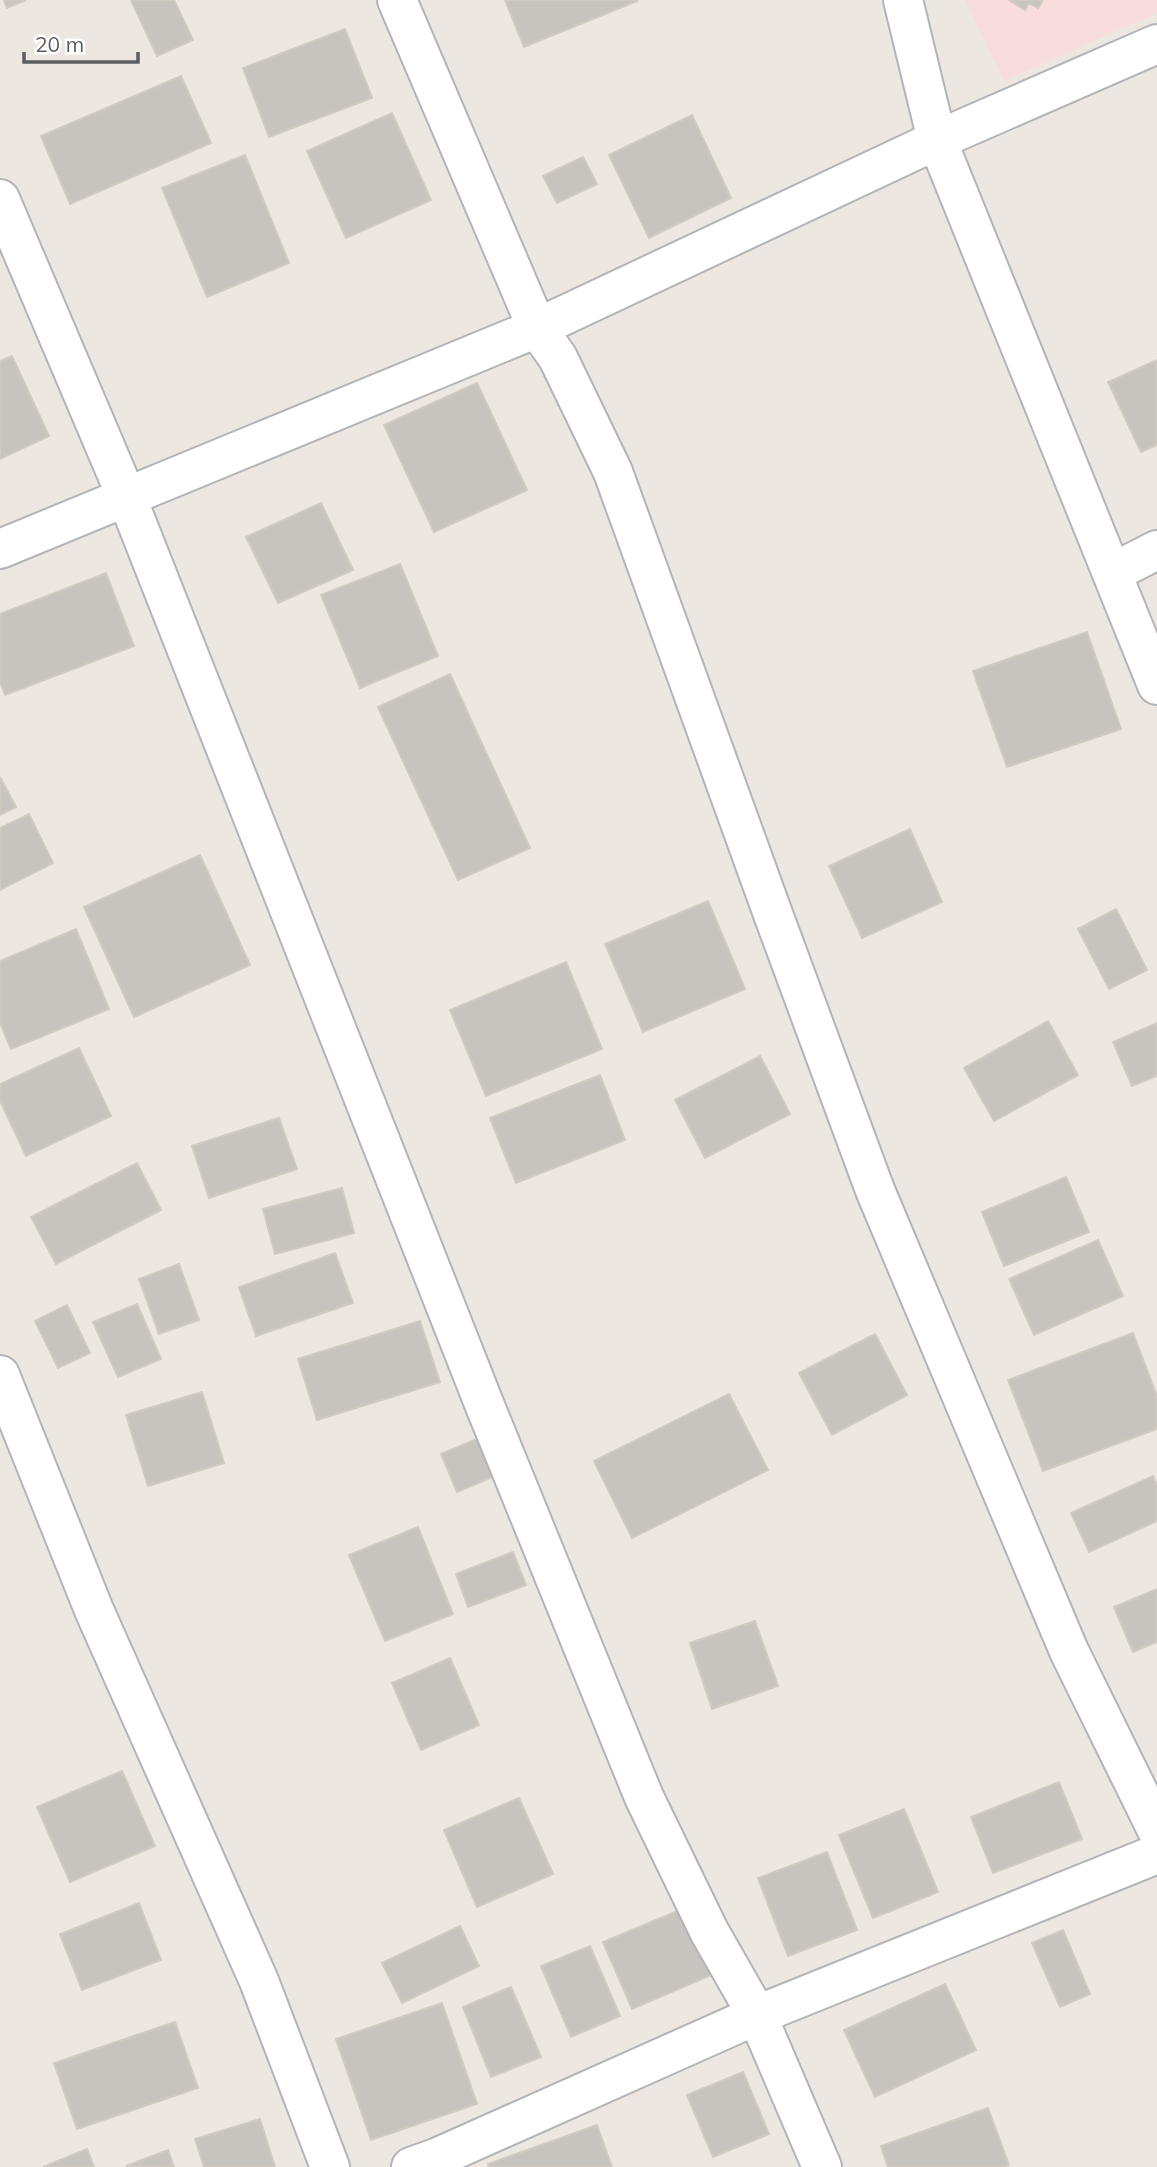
<svg xmlns="http://www.w3.org/2000/svg" width="1157" height="2167" viewBox="0 0 1157 2167" font-family="Mulish,sans-serif">
	<rect width="100%" height="100%" fill="#ece8e1"/>
	<path fill="#f9dddd" d="M965,0h192v13l-153,68z"/>
	<path fill="#c7c3be" stroke="#d0cac0" stroke-width="2" d="M4,0h22l-19,8z
		M131,0h43l19,40 -36,16z
		M505,0h132v1l-113,46z
		M1009,0h34l-5,8 -9,-5 -4,7z
		M345,29l27,69 -103,39 -26,-69z
		M181,76l30,67 -141,61 -29,-68z
		M392,113l39,87 -85,38 -39,-87z
		M692,115l39,83 -82,40 -40,-83z
		M245,155l44,108 -82,34 -45,-109z
		M583,157l14,27 -40,19 -14,-27z
		M12,356l37,80 -49,23v-98z
		M1157,360v85l-16,7 -33,-70z
		M477,383l50,107 -93,42 -50,-107z
		M321,503l32,67 -75,33 -32,-66z
		M400,564l38,92 -78,32 -39,-93z
		M106,573l28,73 -129,49 -5,-13v-68z
		M1087,632l34,97 -114,38 -34,-96z
		M450,674l80,174 -72,32 -80,-173z
		M0,777l16,30 -16,8z
		M29,814l24,49 -53,27v-62z
		M910,829l32,73 -80,36 -33,-72z
		M200,855l50,110 -116,52 -50,-110z
		M708,901l37,88 -102,43 -38,-88z
		M1116,909l31,61 -38,19 -31,-60z
		M76,929l33,80 -98,40 -11,-26v-62z
		M566,962l36,87 -116,47 -36,-86z
		M1048,1021l30,54 -84,46 -30,-53z
		M1157,1023v53l-25,10 -19,-44z
		M79,1048l32,68 -85,40 -26,-55v-17z
		M760,1056l30,58 -85,44 -30,-58z
		M600,1075l25,65 -109,43 -26,-65z
		M279,1118l18,51 -88,29 -17,-52z
		M137,1163l24,47 -105,54 -25,-47z
		M1066,1177l23,55 -85,34 -22,-54z
		M342,1188l12,45 -79,21 -12,-45z
		M1098,1240l25,56 -89,39 -25,-56z
		M335,1253l18,50 -97,33 -17,-49z
		M179,1264l20,56 -40,14 -20,-55z
		M137,1304l24,55 -43,18 -25,-55z
		M67,1305l23,48 -32,15 -23,-47z
		M420,1321l20,61 -123,38 -19,-61z
		M1133,1333l24,63v33l-114,42 -35,-91z
		M875,1334l32,61 -75,40 -33,-62z
		M202,1392l22,71 -76,23 -22,-71z
		M729,1394l39,76 -136,68 -38,-77z
		M479,1438l16,38 -38,16 -16,-38z
		M1153,1476l4,9v36l-68,31 -18,-39z
		M418,1527l35,87 -68,27 -36,-86z
		M513,1552l13,33 -58,22 -12,-33z
		M1157,1589v53l-24,10 -19,-45z
		M755,1621l23,65 -66,23 -22,-66z
		M450,1658l29,67 -58,25 -29,-67z
		M122,1771l33,75 -85,36 -33,-75z
		M1059,1782l23,57 -89,34 -22,-56z
		M519,1798l34,76 -76,33 -33,-77z
		M904,1809l34,83 -65,26 -34,-83z
		M827,1852l30,78 -69,26 -30,-78z
		M139,1903l22,57 -79,30 -22,-56z
		M687,1907l29,66 -84,36 -29,-67z
		M460,1926l19,40 -77,37 -20,-40z
		M1063,1930l27,64 -30,13 -28,-64z
		M590,1946l30,70 -49,21 -30,-71z
		M945,1984l31,66 -101,47 -31,-67z
		M511,1987l30,70 -50,20 -28,-70z
		M442,2003l35,101 -106,36 -35,-101z
		M175,2022l23,66 -121,41 -23,-66z
		M743,2072l26,62 -56,23 -26,-62z
		M988,2108l21,57 -7,2h-114l-7,-21z
		M260,2119l15,48h-71l-9,-28z
		M597,2125l15,42h-123l-1,-3z
		M87,2149l7,18h-51z
		M168,2150l6,17 -48,-1z"/>
	<g fill="none" stroke-linecap="round" stroke-linejoin="round">
		<g stroke="#b2b4b8" stroke-width="42">
			<path id="minor" d="M397,0l140,328 21,30 55,114 160,442 102,276 194,461 88,179
				M903,0l34,140 220,545
				M0,199l127,299 358,908 159,391 65,134 48,84 65,152
				M0,549l537,-221 400,-188 220,-96
				M1112,573l45,-23
				M0,1375l94,235 165,371 71,186
				M411,2167l25,-9 321,-143 400,-161"/>
		</g>
		<use href="#minor" stroke="#fff" stroke-width="38"/>
	</g>
	<path d="M24 52v10h114v-10" fill="none" stroke="#5a5d61" stroke-width="3.5"/>
	<text x="35" y="52" font-size="21" fill="#5a5d61" stroke="#ffffff" stroke-width="5" paint-order="stroke">20 m</text>
</svg>
